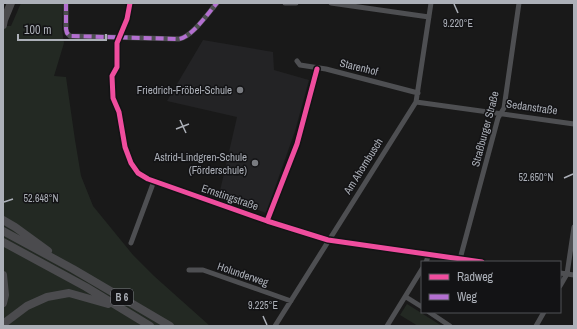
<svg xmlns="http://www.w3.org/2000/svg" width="577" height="329" viewBox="0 0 577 329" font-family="'Archivo Narrow',sans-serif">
	<rect width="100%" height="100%" fill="#191919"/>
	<path fill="#232325" d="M203,40l70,12 1,18 35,10 -14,51 -29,82 -47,-18 18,-78 -70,-16z"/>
	<path fill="#232923" d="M21,3h42l-1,26 2,14 -10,33 12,1 9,63 6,36 12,30 40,49 21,21 56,50h-207v-300h8z
		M407,304l35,22h-24l-18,-11z"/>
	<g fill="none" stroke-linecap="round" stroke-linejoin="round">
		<path stroke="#4e4f52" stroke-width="5" d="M66,3v26l1,4 3,3 109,3c13,-2 29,-26 38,-36
			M130,3l-3,16 -10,24v24l-5,9 1,22 6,14 6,35 6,16 7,10 10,6 119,42 61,19 154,22
			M285,3h11
			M331,3l98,14
			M297,61l3,4 26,4 92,24
			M416,102l158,22
			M131,243l23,-62
			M460,259l38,-141 6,-10 15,-105
			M426,262l3,-8
			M189,270h14l88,31
			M560,273l14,2
			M560,286l7,-12 7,-47
			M406,297l16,10
			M429,312l21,14
			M275,326l141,-224 15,-99
			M387,326l35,-57
			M536,326l8,-14"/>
		<path stroke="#4b4b4d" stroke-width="8" d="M3,25l1,-5 7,-17"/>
		<path stroke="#4b4b4e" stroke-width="8" d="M3,220l12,7 33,24
			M3,231l70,38 97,57
			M3,242l83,45 64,39
			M3,275l2,20 -2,8
			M3,324l24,-18 20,-9 22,-4 39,11"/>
		<path stroke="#b36fd0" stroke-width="4" stroke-dasharray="8 4" stroke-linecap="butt" d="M66,3v26l1,4 3,3 109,3c13,-2 29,-26 38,-36"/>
		<g stroke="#131315" stroke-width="8">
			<path id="cycleway" d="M130,3l-3,16 -10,24v24l-5,9 1,22 6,14 6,35 6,16 7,10 10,6 119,42 61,19 154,22
				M267,221l30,-77 20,-75"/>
		</g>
		<use href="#cycleway" stroke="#ef4d9e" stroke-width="5"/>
	</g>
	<path fill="none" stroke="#acb0b8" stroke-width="1.5" d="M454,4l4,9M180,120l6,13M176,129l13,-5M564,178l9,-4M4,202l9,-3M263,316l4,9"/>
	<g fill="#797b80" stroke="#131315" stroke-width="1.5">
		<circle cx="240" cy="90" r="4"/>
		<circle cx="255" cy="163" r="4"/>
	</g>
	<g text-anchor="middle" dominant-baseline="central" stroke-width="3" stroke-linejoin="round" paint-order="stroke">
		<rect fill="#131315" stroke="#7e8187" stroke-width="1" x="111" y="289" width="22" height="16" rx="3"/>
		<g font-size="10" font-weight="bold" fill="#acb0b8">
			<text x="122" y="297">B 6</text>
		</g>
		<g font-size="11" fill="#acb0b8" stroke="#131315">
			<text transform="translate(359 67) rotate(14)">Starenhof</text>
			<text transform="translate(532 107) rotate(8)">Sedanstraße</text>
			<text transform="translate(485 129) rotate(-75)">Straßburger Straße</text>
			<text transform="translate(363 166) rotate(-58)">Am Ahornbusch</text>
			<text transform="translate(230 197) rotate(19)">Ernstingstraße</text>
			<text transform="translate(243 274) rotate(19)">Holunderweg</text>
		</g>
		<g font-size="11" fill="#acb0b8" stroke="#131315" text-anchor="end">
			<text x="232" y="90">Friedrich-Fröbel-Schule</text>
			<text x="247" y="157">Astrid-Lindgren-Schule<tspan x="247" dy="13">(Förderschule)</tspan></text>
		</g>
	</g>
	<g font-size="10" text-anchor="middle" fill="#acb0b8" stroke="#131315" stroke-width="3" stroke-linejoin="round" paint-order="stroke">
		<text x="458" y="27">9.220°E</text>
		<text x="536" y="181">52.650°N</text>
		<text x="41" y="202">52.648°N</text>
		<text x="263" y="309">9.225°E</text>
	</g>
	<rect width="577" height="329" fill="none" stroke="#acb0b8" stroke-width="8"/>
	<rect x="421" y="261" width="140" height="52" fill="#131315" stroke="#505256"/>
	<rect x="429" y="274" width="20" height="6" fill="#ef4d9e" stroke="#505256"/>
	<text x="457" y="281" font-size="12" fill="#acb0b8">Radweg</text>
	<rect x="429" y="294" width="20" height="6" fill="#b36fd0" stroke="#505256"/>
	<text x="457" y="301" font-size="12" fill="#acb0b8">Weg</text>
	<path d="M18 34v6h88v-6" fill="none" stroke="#acb0b8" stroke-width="2"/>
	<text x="24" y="34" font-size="12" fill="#acb0b8" stroke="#131315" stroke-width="3" paint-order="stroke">100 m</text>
</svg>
